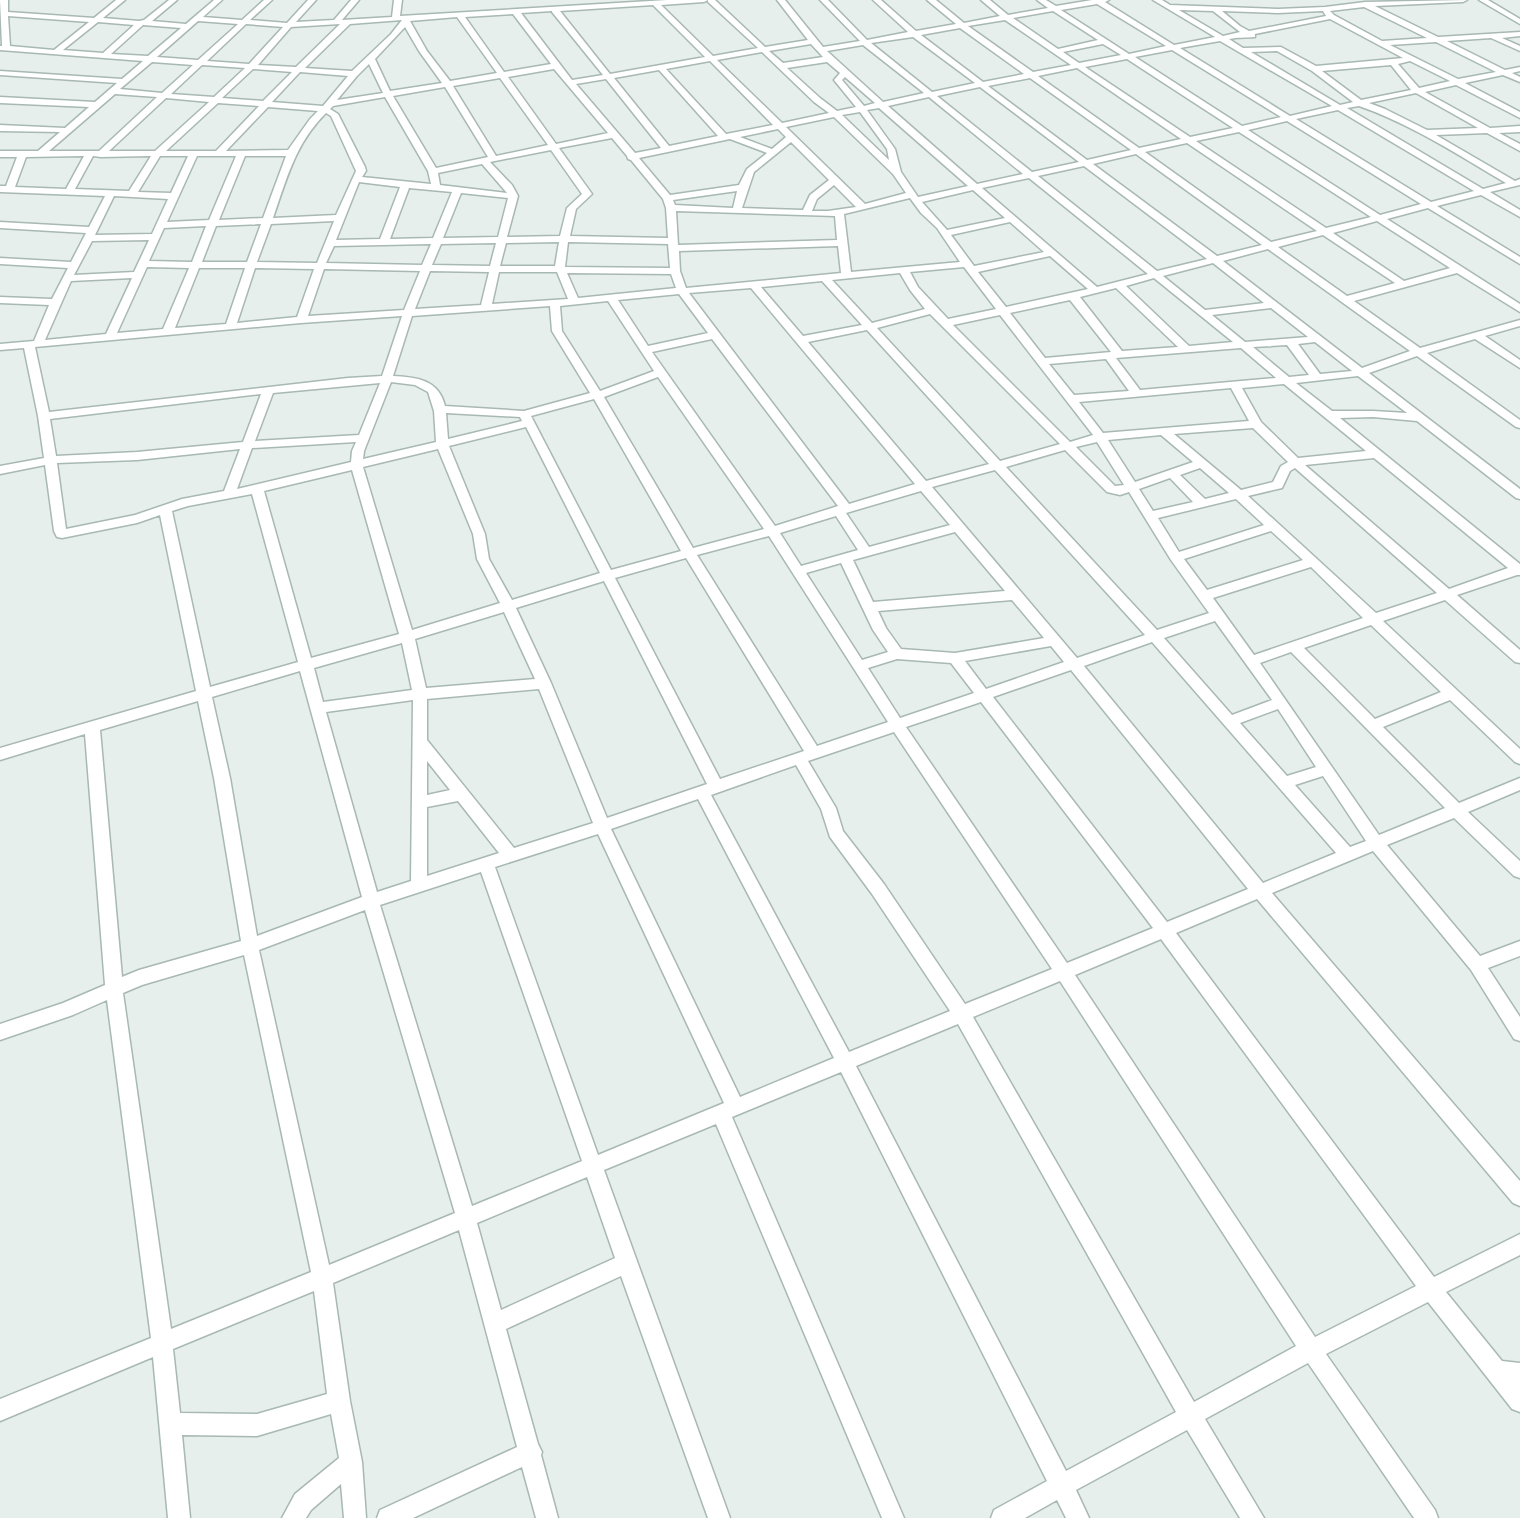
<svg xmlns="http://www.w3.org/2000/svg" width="1520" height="1518" viewBox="0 0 1520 1518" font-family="'Public Sans',sans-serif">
	<rect width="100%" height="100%" fill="#e6efeb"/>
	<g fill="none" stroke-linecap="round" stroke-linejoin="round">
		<g stroke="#a8b8b2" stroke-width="3">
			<path id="minor" d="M0,0h8v12l86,6 22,-18h9l-22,18 36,3 5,-1 25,-20h8l-25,21 34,3 28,-24h8l-19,17 39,3 22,-20h8l-22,20 37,3 21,-23h8l-20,22 38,-2 17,-20h8l-17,20 50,-3 2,-17h8l-2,16 267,-16h48l50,47 43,-7 -31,-40h8l38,47 37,-6 -40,-41h8l39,40 41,-8 -35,-32h8l35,31 40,-7 -29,-24h9l28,23 36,-7 -19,-16h9l18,15 40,-7 -11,-8h9l10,6 36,-6h17l-4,2 69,43 41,-8 -62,-37h9l8,5 108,4 47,-2 40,-5 102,-2 -4,2 -88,4 63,31 82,-5v4l-18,2 18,8v5l-29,-13 -44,3 58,29 15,-3v4l-8,2 8,4v5l-17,-7 -38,8 55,29v6l-64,-33 -31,7 65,36 30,-2v6l-21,1 21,11v7l-33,-18 -51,2 79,46 5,-2v6l-30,7 30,18v7l-39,-22 -44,11 83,51v7l-92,-56 -41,11 133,85v8l-63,-39 -103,28 66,47 100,-28v6l-35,10 35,24v8l-45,-29 -48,14 93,67v8l-4,-1 -99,-71 -48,17 151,116v10l-4,-1 -99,-77 -44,-4 -33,1 180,146v11h-3l-60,20 63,55v13l-5,-1 -70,-62 -62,21 137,128v15l-5,-2 -65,-62 -67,27 76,76 61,-25v12l-52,22 52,49v17l-6,-2 -60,-58 -67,27 93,111 40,-15v15l-32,12 32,49v24l-6,-2 -43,-69 -98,-119 -101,42 248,288v25l-7,-3 -256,-304 -81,34 258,344 86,-43v21l-74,37 56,69 18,2v49l-8,-3 -84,-107 -102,52 109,156 3,8h-24l-106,-155 -103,56 59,99h-24l-53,-88 -111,60 13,28h-23l-9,-18 -32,18h-34l3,-8 53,-29 -206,-409 -109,45 172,401h-22l-166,-394 -112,46 126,348h-22l-87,-242 -115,53 32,115 4,8 -1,3 17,63h-22l-14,-51 -109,51h-36l3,-8 137,-63 -58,-217 -126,53 17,118 12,61 4,56h-22l-3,-34 -30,26 -5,8h-24l13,-24 44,-36 -8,-44 -74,22 -75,-1 8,83h-22l-15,-161 -153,64v-22l151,-61 -44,-338 -34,15 -73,25v-16l63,-21 42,-18 -20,-251 -85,26v-12l196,-57 -36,-176 -23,8 -75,15 -5,-1 -3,-6 -9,-66 -45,9v-8l44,-8 -6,-42 -14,-68 -24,2v-6l34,-3 15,-36 -49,-2v-6l52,2 16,-31 -68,-4v-6l71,4 15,-29 -86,-5v-6l89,5 16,-31 -105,-4v-6h6l11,-29h-17v-6h38l22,-19 -60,-1v-6l65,3 24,-21 -89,-4v-6l95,5 22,-19 -117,-8v-4l122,8 21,-18 -143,-11v-4h2zM708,0v2l50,46 -45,8 -52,-51 43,-3zM1097,4l69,42 -37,8 -68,-44zM653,5l52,52 -95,17 -50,-63zM1364,7l63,31 -45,3 -48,-26 -4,-4zM1179,10l34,1 27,21 -17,4zM552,11v1l51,63 -31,5 -51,-67zM1053,11l45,29 -40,9 -45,-31zM1222,11l56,2 45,-2 3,5 -77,15 -9,-5zM513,14l38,50 -47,8 -39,-55zM8,16l81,6 -35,28 -44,-4zM457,17l40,56 -47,8 -23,-30 -17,-30zM1330,19l73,39 -87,8 -35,-19 -38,1 -14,-9c9,-2 17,-1 26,-2v-3zM402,20l-11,14 -39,37 -47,-3 45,-44zM1005,20l66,45 -38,7 -65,-46zM198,21l40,3 -40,36 -41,-3zM98,22l36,3 -31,28 -40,-3zM246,24l37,3 -34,37 -42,-3zM340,24l-44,43 -38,-2 33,-38zM143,25l38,3 -33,28 -37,-2zM405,27l14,24 23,32 -52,8 -15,-32zM960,28l64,46 -41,8 -62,-47zM913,37l62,46 -43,9 -61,-49zM1220,41l112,65 -42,10 -110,-68zM1436,42l60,30 -38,7 -68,-34zM811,44l12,13 -40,6 -14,-12zM1103,44l18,11 -42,8 -16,-11zM863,45l61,48 -41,9 -56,-51zM1172,50l109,67 -39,9 -107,-69zM1277,51l35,20 41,31 -13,3 -89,-53zM762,52l52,50 15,11 -47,10 -65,-63zM1127,59l106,69 -43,9 -105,-70zM710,61l63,64 -47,9 -60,-65zM1410,61l40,20 -31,7 -21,-24zM152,62l41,3 -31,28 -42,-4zM827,62l13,11 -6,7 22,27 -19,4 -17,-13 -33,-30zM369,64l14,29 -46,7 20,-24zM202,65l43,3 -31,29 -43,-3zM1391,65l20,25 -50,10 -39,-29zM1077,68l104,71 -42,9 -101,-72zM253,69l39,3 -29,29 -41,-3zM554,69l54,64 -52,11 -48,-67zM659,70l59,66 -49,10 -55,-68zM300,72l48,4 -25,30 -51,-4zM845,77l30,26 -11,3 -22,-26zM500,78l48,67 -52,11 -43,-70zM1030,78l101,72 -44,10 -99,-74zM606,79l55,69 -26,5 -59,-69zM445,87l43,70 -52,11 -43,-72zM980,87l99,75 -47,10 -95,-76zM1416,93l62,35 -51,2 -42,-21 -16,-6zM115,94l42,3 -58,54h-50zM385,97l43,74 3,13 -69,-7 4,-6 -1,-4 -27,-53 -8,-5 3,-3zM929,97l94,77 -46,10 -89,-78zM166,98l43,4 -54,49h-46zM218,103l41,3 -43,45h-50zM1359,106c52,18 99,49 147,77l-23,6 -136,-81zM268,107l50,4 -8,8 -22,31 -62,1zM879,108l89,78 -50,11 -17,-25 -6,-23 -28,-39zM1338,110l136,81 -43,11 -135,-83zM860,112l27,37 2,11 -47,-45zM326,113l5,3 25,55 -20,44 -63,3c14,-40 22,-74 53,-105zM834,117l59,57 13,19 -41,11 -79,-77zM1287,121l134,83 -41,11 -132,-85zM778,129l8,8 -14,12 -32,-12zM1239,132l132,85 -45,11 -130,-87zM612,138l15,18 1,3 3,1 32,39 3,9 2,30 -98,-2 6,-27 16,-15 -33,-46zM730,139l37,14 -20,16 -8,16 -69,10 -31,-37zM791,142l38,38 -19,15 -7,15 -61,-2 12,-36zM1187,143l130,88 -46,11 -126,-90zM551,150l31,44 -15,14 -7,28 -53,1 11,-41 -6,-11 -22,-23zM1136,154l126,91 -45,11 -124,-92zM84,156l-18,33 -51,-2 11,-30zM93,156l8,1 50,-1 -22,35 -54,-2zM160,156h28l-17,37 -33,-1zM197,156h39l-27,64 -42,2zM245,156h41l-23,62 -44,2zM482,164l25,29 -67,-8 -2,-12zM1084,166l123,93 -50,12 -119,-95zM1029,178l119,96 -51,13 -115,-99zM359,182l41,5 -20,52 -44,1zM834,185l22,22 -28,4h-16l5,-12zM409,188l43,4 -19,46 -43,1zM973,190l32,28 -58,12 -25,-28zM737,191l-4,17 -58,-3 -2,-5zM461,193l47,5 -10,39 -55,1zM114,196l54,3 -16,35 -57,1zM910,198l11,15 16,15 23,34 -109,10 -7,-58zM676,211l159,5 2,24 -159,5zM334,221l-17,42 -60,-1 14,-38zM1377,221l73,47 -46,13 -71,-48zM1010,222l34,30 -70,14 -23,-31zM261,224l-14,38h-45l14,-36zM206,226l-14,36 -43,-1 15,-33zM1323,235l72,48 -48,13 -69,-49zM149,240l-15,32 -60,3 18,-34zM559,242l-4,24h-55l6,-23zM568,242l100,2 2,24 -105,-1zM496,243l-6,23 -58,-1 9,-21zM431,244l-9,21 -96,-2 8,-17zM838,246l3,27 -155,15 -6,-17 -1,-20zM1268,249l142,102 -48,17 -139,-107zM1050,256l38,33 -82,18 -28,-35zM1213,263l51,40 -59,7 -42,-34zM147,267l42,1 -26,61 -46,4zM964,267l32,42 -48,10 -30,-32 -8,-15zM199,268h46l-19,56 -51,4zM255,268l59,1 -17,48 -60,6zM324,269l96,2 -16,39 -96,6zM430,271l59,1 -8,33 -66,4zM499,272h58l11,27 -76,5zM567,273l104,1 5,14 -98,10zM900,273l10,17 15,19 -53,14 -40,-43zM132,278l-26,56 -61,6 26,-59zM1154,278l79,64 -44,4 -63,-60zM822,281l40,44 -59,11 -42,-49zM751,288l164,196 -66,20 -160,-211zM1116,288l62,59 -56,4 -42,-54zM679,294l29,39 -60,13 -30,-46zM1070,300l41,52 -66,6 -35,-45zM608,301l46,70 -54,20 -38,-60 -2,-25zM550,306l2,25 38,62 -66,18 -79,-5c-6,-26 -28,-29 -52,-30l19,-60zM1271,308l37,29 -63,5 -33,-27zM930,314l130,130 -60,17 -123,-133zM1000,315l93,120 -23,7 -117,-117zM402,316l-20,60 -34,2 -299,34 -14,-65 266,-24zM867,330l122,134 -63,17 -118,-139zM712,339l126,167 -63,20 -123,-174zM1315,342l37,29 -32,3 -22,-30zM1287,345l22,30 -20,2 -36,-30zM1241,348l35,30 -136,12 -24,-32zM1106,359l23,32 -55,4 -25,-31zM1358,376l49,37 -34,-2h-41l-36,-28zM658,377l106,152 -71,19 -89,-151zM391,382l24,3 13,7 6,19 2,31 -73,17 1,-8zM380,383l-21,52 -104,6 18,-48zM1284,384l82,67 -68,7 -37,-36 -19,-34zM1231,388l18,33 -146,12 -24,-31zM261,394l-18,48 -106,10 -81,4 -6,-37zM594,399l87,152 -70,19 -80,-154zM446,413l74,4 2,4 -74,18zM526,427l74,146 -88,27 -23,-41 -4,-25 -36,-88zM1253,428l35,34 -7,4 -8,16 -32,8 -67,-56zM1161,435l32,27 -58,20 -27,-42zM356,442l-4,9 -1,11 -114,27 15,-41zM1097,442l27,43 -9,1 -39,-39zM240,449l-16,42 -42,8 -47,16 -69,14 -9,-66 80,-3zM438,449l35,85 4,25 23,44 -88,27 -49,-163zM1065,450l42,42 13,3 9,-3 42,68 38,53 -52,17 -151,-163zM1374,458l134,110 -59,21 -144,-124zM1200,468l29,25 -24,6 -25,-24zM1295,468l142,125 -61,20 -128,-117 34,-8 8,-17zM352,470l47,164 -88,24 -47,-167zM995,470l150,165 -68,23 -145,-171zM1170,478l23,24 -40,9 -14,-22zM921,491l29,34 -81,22 -23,-34zM252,494l46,168 -88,25 -38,-176 16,-5zM1236,499l28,26 -85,27 -21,-34zM836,516l22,34 -57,16 -21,-33zM1271,531l32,29 -96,30 -23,-31zM955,532l50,59 -132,11 -20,-42zM769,536l119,186 -71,24 -120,-191zM686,558l118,193 -84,28 -105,-201zM841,563l32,67 15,22 -26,8 -56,-87zM1311,567l52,51 -109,37 -41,-57zM604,581l103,203 -100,34 -56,-135 -35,-75zM1012,600l32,38 -89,15 -54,-4 -15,-21 -8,-17zM504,612l31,67 -109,9 -11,-49zM1215,621l57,79 -40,15 -68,-77zM1371,625l70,67 -66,27 -71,-71zM1152,642l184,211 -73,30 -179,-217zM402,643l10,47 -89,12 -9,-34zM1051,646l13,16 -78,27 -21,-28zM1291,652l154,156 -66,27 -119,-172zM897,659l54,4 23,30 -74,25 -32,-50zM1071,670l177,219 -81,33 -174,-225zM300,671l62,226 -105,39 -27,-158 -18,-81zM539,689l54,134 -79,25 -87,-108v-41zM413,700l-2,181 -34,11 -51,-180zM198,701l16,77 27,163 -102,29 -17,7 -22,-247zM981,702l172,226 -86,35 -161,-236zM1278,709l38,58 -29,9 -47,-53zM894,732l158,237 -87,35 -81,-120 -41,-53 -7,-23 -28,-47zM427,761l23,29 -23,5zM796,765l25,44 9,28 42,57 78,117 -101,41 -138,-257zM1323,776l43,65 -16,6 -55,-62zM698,799l136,259 -94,39 -129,-268zM458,801l41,52 -72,23v-69zM598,834l126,269 -126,52 -103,-288zM481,872l101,289 -110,45 -92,-301zM365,910l90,303 -126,52 -70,-315zM1161,939l255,347 -101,51 -240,-362zM244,955l67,317 -140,57 -48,-336 19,-8zM1060,981l236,365 -102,56 -221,-385zM958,1024l218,388 -110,59 -210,-405zM587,1177l28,81 -114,52 -24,-87zM314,1291l13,103 -70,20 -77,-1 -7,-64z
				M1479,0h9l32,19v5z"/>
		</g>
		<use href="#minor" fill="#fff" fill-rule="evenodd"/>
	</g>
</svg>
